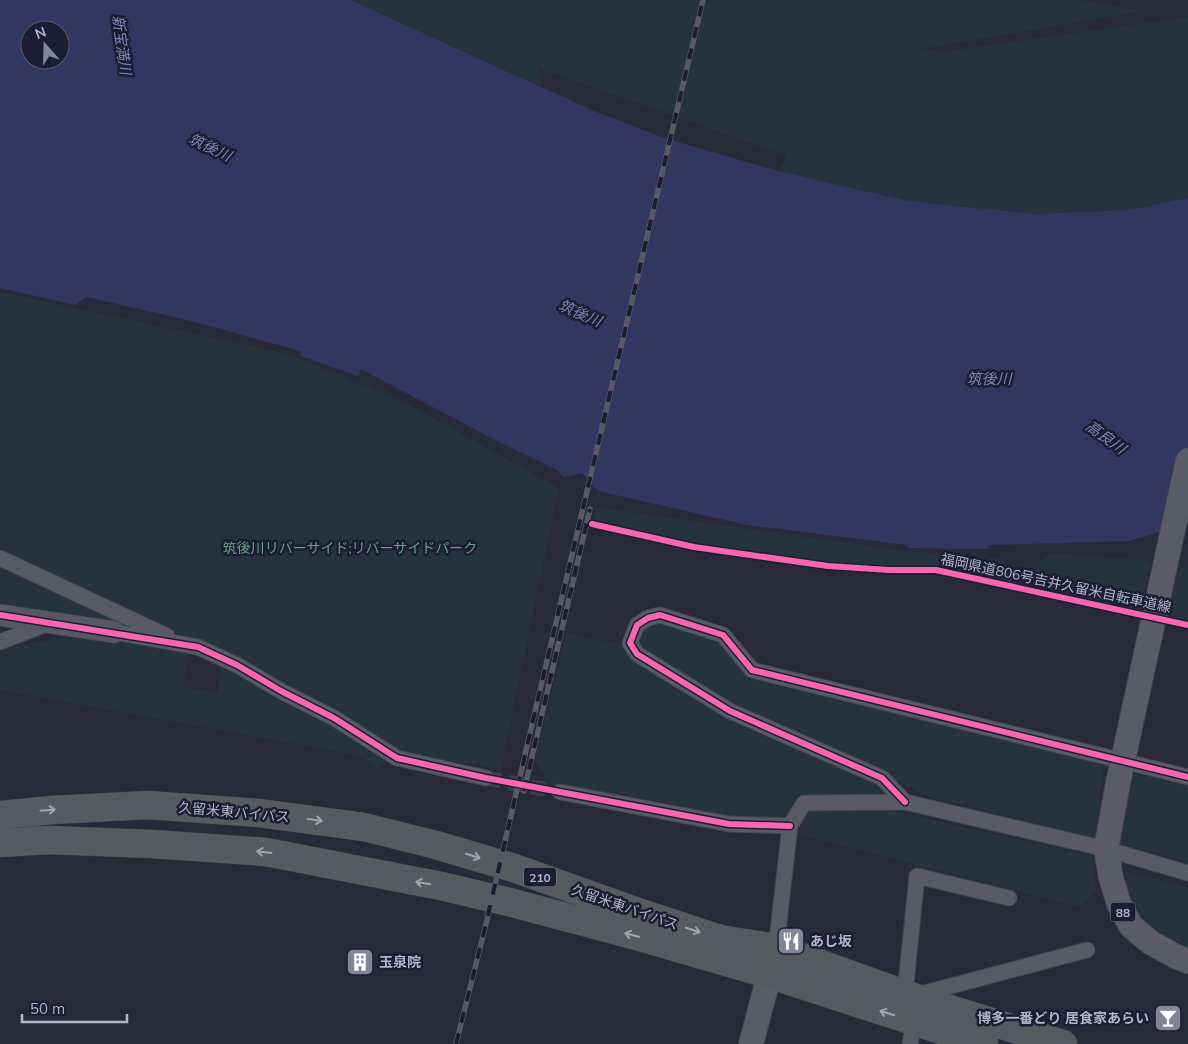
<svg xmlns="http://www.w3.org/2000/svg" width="1188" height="1044" viewBox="0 0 1188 1044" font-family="Mulish,'Noto Sans JP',sans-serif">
	<rect width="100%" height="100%" fill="#282a39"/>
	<path fill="#25333f" d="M351,0h729l64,11 -223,38 20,3 247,-35v181l-58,12 -96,4 -126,-13 -130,-30 9,-15 -249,-88 5,19z
		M0,292l289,62 121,51 149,83 -58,281 -101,-16 -199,-111 -201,-33z
		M596,507l309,44 96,8 18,25 -84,-16 -93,-4 -128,-17 -121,-27z
		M1053,553l98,8 -10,51 -106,-23 5,-29z
		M1180,567l8,1v54l-24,-6z
		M663,621l58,20 27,35 356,89 -9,73 -165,-41 -182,-86 -107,-60 -3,-8 8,-16z
		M566,633l58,12 7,15 86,46 167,80 -7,8 -78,1 -17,27 -67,-3 -165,-35 -15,-24z
		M84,637l106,15 -7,35 35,6 3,-31 163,92 2,6 -7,10 -22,-15 -357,-65v-41l55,-10z
		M1132,772l56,12v78l-73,-20z
		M806,807l73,1 214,48 3,34 -16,17 -282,-73z
		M1124,871l64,16v60l-38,-21 -22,-31z"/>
	<path fill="#323761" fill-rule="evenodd" d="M0,0h351l243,111 70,27 114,33 130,30 126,13 95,-4 59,-12v325l-59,18 -139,4 -3,4 -79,-1v-3l-161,-20 -149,-34 -16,-18 -18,4 -7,-7 -68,-33 -128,-68 -3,7 -57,-20 -1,-5 -105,-29 -108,-25 -12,8 -75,-17zM30,30h30v30h-30z"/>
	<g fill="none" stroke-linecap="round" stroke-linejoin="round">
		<path stroke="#3d3f4f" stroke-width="15" stroke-dasharray="15 8" stroke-linecap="butt" d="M486,778l74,14"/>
		<g stroke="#434550" stroke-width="17">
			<path id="street" d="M0,558l167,78
				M114,632l84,15 39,18 44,26 53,27 63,40 89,20
				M0,642l49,-19
				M560,792l169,32 61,2
				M905,802l-23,-24 -152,-67 -93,-57 -7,-11 7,-18 11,-7 12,-3 63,20 29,35 436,107
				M776,948l14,-122 14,-23 101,-1 201,47 82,24
				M905,993l12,-117 92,22
				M917,995l170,-45
				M910,1044l4,-22"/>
		</g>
		<g stroke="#434552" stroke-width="23">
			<path id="secondary" d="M0,615l114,17"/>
		</g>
		<g stroke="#434552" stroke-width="26">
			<path id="primary" d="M1118,783l-12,66 5,29 8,26 12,22 19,16 25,14 13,5
				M751,1044l23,-87"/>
		</g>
		<g stroke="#454753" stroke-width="29">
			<path id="highway" d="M0,815l52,-5 96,-5 111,8 105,14 72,18 78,23 118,42 88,29 56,9 145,52 142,44
				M0,843l49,-3 103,4 114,8 175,34 68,16 124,33 135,39 216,70"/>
		</g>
		<use href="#street" stroke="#595a66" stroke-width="15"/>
		<use href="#secondary" stroke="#575864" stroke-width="21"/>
		<use href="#primary" stroke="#5b5c68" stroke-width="24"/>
		<use href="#highway" stroke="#595a60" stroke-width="28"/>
		<g stroke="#575964" stroke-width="5.5">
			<path id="rail" d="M524,791l66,-282
				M456,1044l29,-116 52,-225 166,-703"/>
		</g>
		<use href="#rail" stroke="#1b1e33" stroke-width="4" stroke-dasharray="11" stroke-linecap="butt"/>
		<g stroke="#434552" stroke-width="26" stroke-linecap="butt">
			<path id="primary-bridge" d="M1118,783l70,-323"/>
		</g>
		<use href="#primary-bridge" stroke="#5b5c68" stroke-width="24"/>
		<g stroke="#1b1e33" stroke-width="9">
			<path id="cycleway" d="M592,524l102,23 134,19 61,4h47l252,55
				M0,615l198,32 39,18 44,26 53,27 63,40 89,20 243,46 61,2
				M905,802l-23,-24 -152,-67 -93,-57 -7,-11 7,-18 11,-7 12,-3 63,20 29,35 436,107"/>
		</g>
		<use href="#cycleway" stroke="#f766af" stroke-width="6"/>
	</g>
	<defs><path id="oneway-shaft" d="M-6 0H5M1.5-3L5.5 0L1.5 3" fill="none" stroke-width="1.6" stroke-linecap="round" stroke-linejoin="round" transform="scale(1.25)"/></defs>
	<g stroke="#a0a2b5">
		<use href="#oneway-shaft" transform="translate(48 810) rotate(-5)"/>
		<use href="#oneway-shaft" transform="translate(315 820) rotate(8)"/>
		<use href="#oneway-shaft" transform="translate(264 852) rotate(-173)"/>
		<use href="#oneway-shaft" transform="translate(473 856) rotate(17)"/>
		<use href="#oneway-shaft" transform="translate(423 883) rotate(-170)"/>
		<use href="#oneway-shaft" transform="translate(693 930) rotate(18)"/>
		<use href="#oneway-shaft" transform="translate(632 935) rotate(-164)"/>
		<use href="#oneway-shaft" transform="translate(887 1013) rotate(-162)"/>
	</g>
	<defs>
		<g id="restaurant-square" transform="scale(1.4375)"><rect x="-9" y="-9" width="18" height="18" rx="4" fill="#828497" stroke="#1b1e33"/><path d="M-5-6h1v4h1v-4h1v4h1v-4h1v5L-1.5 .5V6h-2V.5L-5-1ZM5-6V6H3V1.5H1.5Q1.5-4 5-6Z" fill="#fff"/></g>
		<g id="building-square" transform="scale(1.4375)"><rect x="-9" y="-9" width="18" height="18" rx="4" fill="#828497" stroke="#1b1e33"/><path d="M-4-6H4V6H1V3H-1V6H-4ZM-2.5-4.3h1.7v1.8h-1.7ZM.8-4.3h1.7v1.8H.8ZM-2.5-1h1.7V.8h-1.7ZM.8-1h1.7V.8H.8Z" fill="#fff"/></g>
		<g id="bar-square" transform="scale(1.4375)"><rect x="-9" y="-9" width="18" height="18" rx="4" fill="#828497" stroke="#1b1e33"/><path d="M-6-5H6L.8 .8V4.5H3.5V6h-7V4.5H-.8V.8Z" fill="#fff"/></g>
	</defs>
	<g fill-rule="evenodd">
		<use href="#restaurant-square" x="791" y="941"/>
		<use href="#building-square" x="360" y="962"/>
		<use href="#bar-square" x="1168" y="1018"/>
	</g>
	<g text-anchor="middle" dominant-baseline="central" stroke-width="5" stroke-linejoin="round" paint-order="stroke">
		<g fill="#1b1e33" stroke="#85879d" stroke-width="1">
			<rect x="524" y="867.5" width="32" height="19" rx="4"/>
			<rect x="1110.5" y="902.5" width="25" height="19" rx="4"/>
		</g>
		<g font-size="12" font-weight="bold" fill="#b2b4ca">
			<text x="540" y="877">210</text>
			<text x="1123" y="912">88</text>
		</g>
		<g font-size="14" fill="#689c84" stroke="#1b1e33">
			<text x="350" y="548">筑後川リバーサイド;リバーサイドパーク</text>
		</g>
		<g font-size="14" fill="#b2b4ca" stroke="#1b1e33">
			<text transform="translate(1056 583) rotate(12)">福岡県道806号吉井久留米自転車道線</text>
			<text transform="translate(234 812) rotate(5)">久留米東バイパス</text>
			<text transform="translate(625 907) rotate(19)">久留米東バイパス</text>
		</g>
		<g font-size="14" font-weight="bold" fill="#b2b4ca" stroke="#1b1e33" text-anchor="start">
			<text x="810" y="941">あじ坂</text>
			<text x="379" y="962">玉泉院</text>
			<text x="1149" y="1018" text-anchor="end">博多一番どり 居食家あらい</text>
		</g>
		<g font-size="15" font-style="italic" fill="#8085b8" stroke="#1b1e33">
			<text transform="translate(122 45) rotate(82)">新宝満川</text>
			<text transform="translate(210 147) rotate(25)">筑後川</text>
			<text transform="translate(580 313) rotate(23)">筑後川</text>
			<text x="989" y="378">筑後川</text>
			<text transform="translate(1106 437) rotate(36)">高良川</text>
		</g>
	</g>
	<g transform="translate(45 45) rotate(340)"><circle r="24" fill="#1b1e33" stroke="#575a6f"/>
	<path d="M0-4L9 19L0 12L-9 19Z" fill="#828497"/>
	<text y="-8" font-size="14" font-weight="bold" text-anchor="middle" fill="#b2b4ca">N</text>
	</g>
	<path d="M22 1014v8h105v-8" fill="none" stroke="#b2b4ca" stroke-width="2.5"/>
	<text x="30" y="1014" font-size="15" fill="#b2b4ca" stroke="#1b1e33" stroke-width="4" paint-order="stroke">50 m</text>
</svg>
